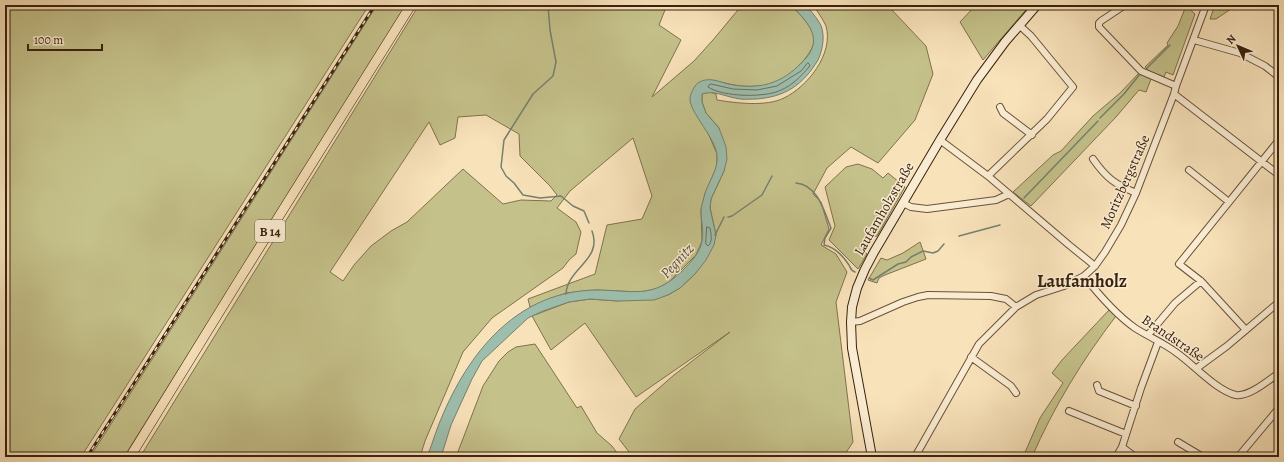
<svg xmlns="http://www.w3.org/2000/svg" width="1284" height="462" viewBox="0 0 1284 462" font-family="Alegreya,serif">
	<rect width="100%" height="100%" fill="#f8e2ba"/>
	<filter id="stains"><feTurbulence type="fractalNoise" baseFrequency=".005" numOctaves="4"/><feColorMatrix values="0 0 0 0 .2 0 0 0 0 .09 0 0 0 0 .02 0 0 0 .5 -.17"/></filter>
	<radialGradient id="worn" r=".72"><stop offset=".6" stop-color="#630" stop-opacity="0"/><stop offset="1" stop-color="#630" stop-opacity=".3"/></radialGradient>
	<path fill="#c5c18a" stroke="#7f724c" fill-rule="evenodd" d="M5,5h364l-288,452h-76z
		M377,5h29l-282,452h-34z
		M419,5h248l-8,20 22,15 -29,57 42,-36 19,-21 29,-35h49c8,9 24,23 23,36 -1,14 -26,37 -39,42 -5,2 -12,3 -18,3 -16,2 -31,-3 -46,-6l-21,21 15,25 12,28v12l-12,28 -4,16 1,31 -6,14 -28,28 -12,6 -16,3 -44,-2 -30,3 -36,14 -2,-8 67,-25 12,-49 35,-6 10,-23 -19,-58 -63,53 -13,17 19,14 5,10 -5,22 -7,6 -6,8 -71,50 -29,34 -38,89 -5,16h-280zM486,115l33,19 1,22 30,30 7,9 -6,6 -30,-1 -18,4 -40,-35 -56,53 -16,9 -20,15 -17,19 -11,16 -13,-9 99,-150 11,23 15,-7 3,-21z
		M813,5h79l-2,3 36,38 7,28 -18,46 -37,43 -27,-16 -24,21 -14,26 8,8 8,27 -8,16 15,9 11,18 -11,30 17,140 -10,15h-210l-14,-18 16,-30 39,-34 56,-43 -94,65 -51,-74 -34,27 -19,-34 37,-14 21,-3 28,2 50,-6 12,-7 15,-14 21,-39 -6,-27 1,-9 13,-28 -5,-43 -13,-15 -4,-11v-8l7,-2 7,2 1,6c19,3 49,7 67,-2 23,-11 50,-44 42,-72 -3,-7 -9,-15 -13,-21z
		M976,5h54l-47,55 -23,-38z
		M1215,5h22l-21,14h-6z
		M1186,6l9,8 -22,61 -7,-3 -2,5 -15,-6 -4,-4 23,-22 -1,-2 11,-17z
		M1139,73l12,6 -5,13 -7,-2 -23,27 -85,89 -18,-14 40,-37 8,-4 32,-35 27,-23z
		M858,164l14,5 11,9 5,-5 17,14 -28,49 -5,1 -8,14 3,3 -9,15 -29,-29 6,-14 -10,-39 21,-20z
		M920,242l6,17 -41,16 -6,3 -2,5 -9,-3 13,-22 6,2 16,-7z
		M1109,310l7,6c-33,43 -63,92 -84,141h-9l17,-39 23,-35 -11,-10 10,-13z
		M535,344l42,64 4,-2 16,27 15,13 8,11h-164l27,-71 16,-25 9,-9 8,-5z"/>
	<path fill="#9dbead" stroke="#75806d" d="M791,5h15c4,5 9,11 13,17 7,10 4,28 -1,38 -15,25 -33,37 -62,39 -7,0 -14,1 -21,-1 -11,-2 -22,-8 -33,-4v8l4,11 13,15 7,19 1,12 -3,12 -13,28 -1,9 6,27 -2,10 -8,15 -11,14 -15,14 -12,7 -14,5 -36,1 -28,-2 -21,3 -26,9 -15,7 -46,43 -10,18 -21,46 -10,32h-14c6,-15 10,-30 17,-45 28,-64 76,-121 152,-122 37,0 56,10 86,-19 8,-8 18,-18 20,-30 2,-10 -1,-20 -1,-30 0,-4 2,-10 3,-14 3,-14 15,-27 13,-42 -2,-18 -27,-42 -27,-56 0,-5 4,-13 8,-16 12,-8 24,1 36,2 30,5 52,-4 72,-27 18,-21 0,-37 -15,-53z"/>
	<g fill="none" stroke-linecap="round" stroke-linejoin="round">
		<path stroke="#6b705e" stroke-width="1" d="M808,63l2,2 -1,2c-8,9 -16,18 -28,23 -16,8 -58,7 -73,-3l1,-2 2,-1 22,5 24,1 20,-4 24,-15z
			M707,227l3,1c1,6 3,14 -2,18l-2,-2z"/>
		<path stroke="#75806d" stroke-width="1.5" d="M548,5l2,25 6,32 -3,14 -20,18 -29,46 -3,27 5,9 8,7 9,12 17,3 21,-2 12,10 11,5 5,12
			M1147,68l23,-23
			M1100,118l24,-24 16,-20
			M796,183c22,2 28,28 35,45l-6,10 -1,7c11,2 19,11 25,20 2,4 2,6 6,7
			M1024,198l74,-77
			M728,217l4,-1 30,-21 10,-19
			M715,235l9,-18
			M959,236l41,-11
			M869,278l4,2 25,-16 8,-2 5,-5 12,-6 10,2 5,-2 6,-7
			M566,294c1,-26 37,-34 26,-63"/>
		<g stroke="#695239" stroke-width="8">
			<path id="street" d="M1125,5l-24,16 -2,2v4l42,44 35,15
				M1194,40l46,13 25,13 14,11
				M1174,94l105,81
				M1000,107l3,6 29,22
				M940,140l48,36 81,69 26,21
				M1093,159c14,20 22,25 43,34
				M1189,170l40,32
				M988,176l59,-57 26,-32 -42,-51 -12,-11
				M903,203l8,4 16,2 69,-9 13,-6
				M1084,276c15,19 31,38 51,52 14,9 29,15 42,25 17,12 40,38 59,42 13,2 33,-15 43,-22
				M851,322l9,-1 43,-19 15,-5 10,-2 63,1 15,3 10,8
				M1246,330l-45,-49 -22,-17 100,-124
				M1148,335l27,-32 26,-22
				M971,357l40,29 5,7
				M1197,368l30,-22 52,-44
				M1097,385l2,6 37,15
				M1069,411l57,23
				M1178,442l25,15
				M1122,447l13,10
				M1049,456l4,1
				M915,457l64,-113 37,-37 20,-12 28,-9 20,-10 11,-10 10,-14 16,-27 15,-32 38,-99 2,-8 30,-81
				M1116,457l6,-10 19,-59 17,-46
				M1238,457l41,-49"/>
		</g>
		<g stroke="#39220e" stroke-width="10">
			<path id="secondary" d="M872,457l-20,-109 -1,-26 1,-15 5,-19 8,-19 9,-17 66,-112 37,-60 28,-38 32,-37"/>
		</g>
		<g stroke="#39220e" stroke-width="10">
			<path id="primary" d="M130,457l106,-172 175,-280"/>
		</g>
		<use href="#street" stroke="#faecd2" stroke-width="6"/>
		<use href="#secondary" stroke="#faecd2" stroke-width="8"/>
		<use href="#primary" stroke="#f8e2ba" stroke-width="9"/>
		<g stroke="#39220e" stroke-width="3">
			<path id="rail" d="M87,457l288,-452"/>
		</g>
		<use href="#rail" stroke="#faecd2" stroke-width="1.5" stroke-dasharray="4.5" stroke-linecap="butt"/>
	</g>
	<g text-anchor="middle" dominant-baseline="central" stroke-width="3" stroke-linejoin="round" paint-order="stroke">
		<rect fill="#faecd2" stroke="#735f49" stroke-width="1" x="255" y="220" width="30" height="22" rx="3"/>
		<g font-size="13" font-weight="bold" fill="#39220e">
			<text x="270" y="231">B 14</text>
		</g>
		<g font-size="14" fill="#39220e" stroke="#faecd2">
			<text transform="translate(1125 182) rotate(-66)">Moritzbergstraße</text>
			<text transform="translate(884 209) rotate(-60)">Laufamholzstraße</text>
			<text transform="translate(1173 338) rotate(34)">Brandstraße</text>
		</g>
		<g font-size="15" font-style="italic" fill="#57513e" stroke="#faecd2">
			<text transform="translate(677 261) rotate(-47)">Pegnitz</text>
		</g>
		<g font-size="18" font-weight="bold" fill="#39220e" stroke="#faecd2">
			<text x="1082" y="281">Laufamholz</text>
		</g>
	</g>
	<rect width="1284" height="462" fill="none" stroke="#f8e2ba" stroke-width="20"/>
	<rect x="6" y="6" width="1272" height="450" fill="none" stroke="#39220e" stroke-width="2"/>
	<rect x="10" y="10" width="1264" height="442" fill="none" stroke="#39220e"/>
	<g transform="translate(1238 46) rotate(314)" stroke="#faecd2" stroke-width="3" paint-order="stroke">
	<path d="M0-3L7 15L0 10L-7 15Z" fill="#39220e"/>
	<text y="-6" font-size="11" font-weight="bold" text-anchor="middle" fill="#39220e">N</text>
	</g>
	<path d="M28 44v6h74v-6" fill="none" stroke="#39220e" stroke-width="2"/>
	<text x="34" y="44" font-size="12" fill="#39220e" stroke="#faecd2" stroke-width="3" paint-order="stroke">100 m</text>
	<rect width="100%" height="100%" filter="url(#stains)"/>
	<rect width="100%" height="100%" fill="url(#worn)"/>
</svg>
